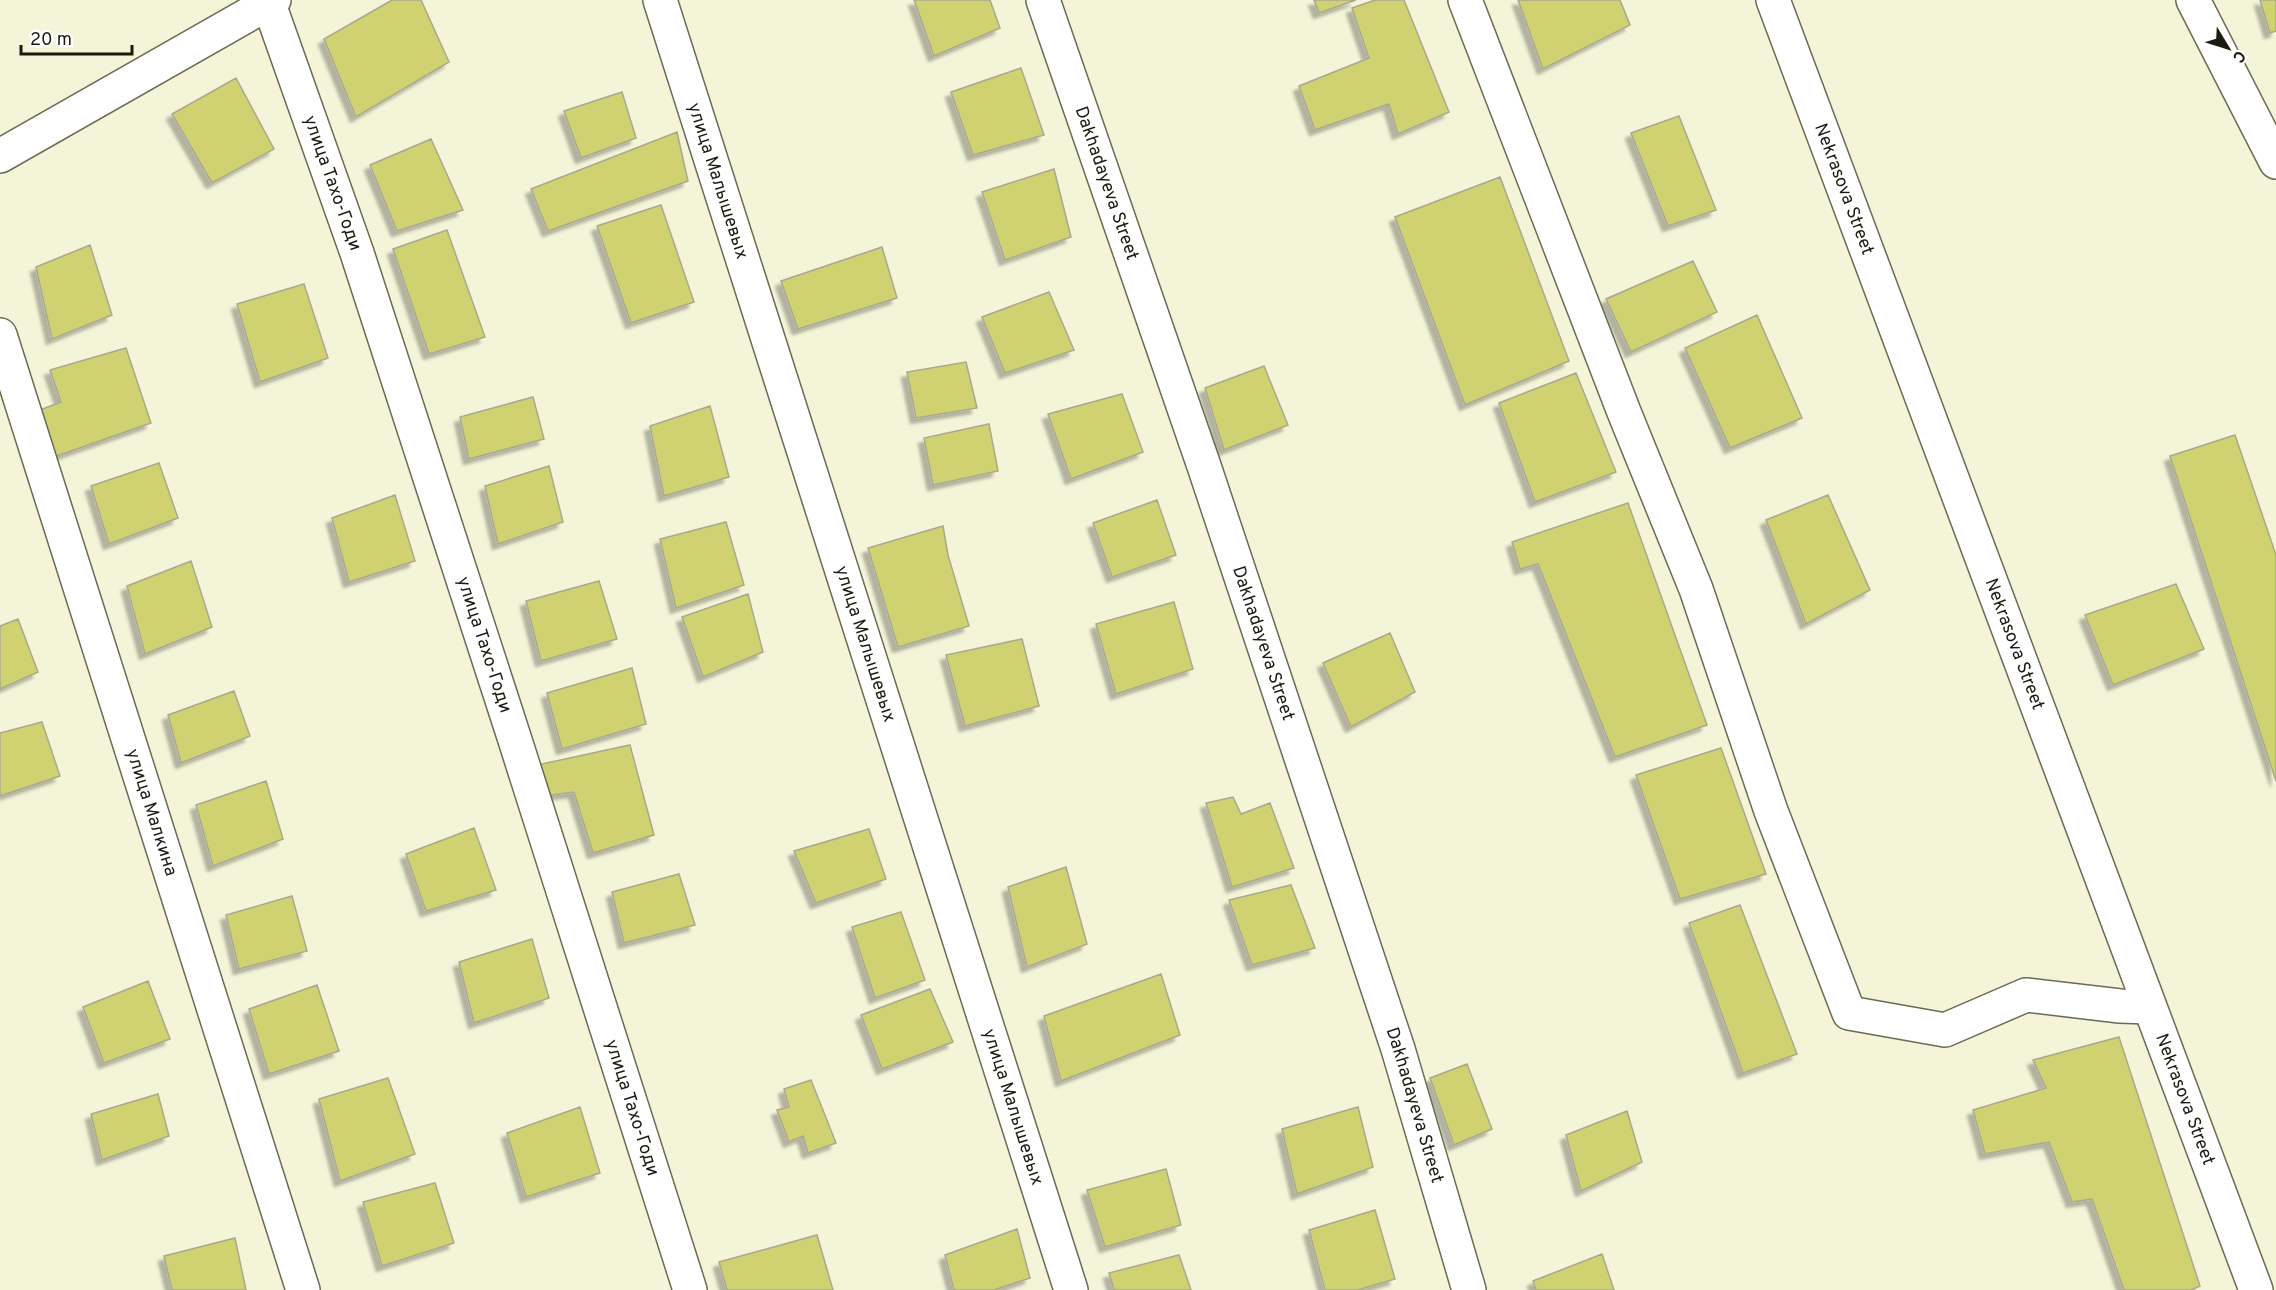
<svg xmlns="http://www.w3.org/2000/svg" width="2276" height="1290" viewBox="0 0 2276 1290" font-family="Overpass,sans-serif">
	<defs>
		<filter id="shadow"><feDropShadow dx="-5.5" dy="5.5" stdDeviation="1.5" flood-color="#0004"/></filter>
	</defs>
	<rect width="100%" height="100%" fill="#f3f4d8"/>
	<path fill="#d0d170" stroke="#a8a98f" stroke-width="1.5" filter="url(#shadow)" d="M392,0h29l28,62 -93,55 -32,-78z
		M914,0h76l10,28 -66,28z
		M1314,0h42l-37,13z
		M1375,0h29l45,112 -51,22 -9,-30 -74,26 -16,-44 70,-28 -17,-50z
		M1518,0h102l10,25 -87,44z
		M2260,0h16v31l-6,2z
		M1021,68l23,67 -71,20 -22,-63z
		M236,78l38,71 -62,34 -40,-69z
		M622,92l14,46 -55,20 -17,-47z
		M1679,116l37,94 -48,16 -37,-93z
		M677,132l11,49 -140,50 -17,-42z
		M431,139l32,71 -66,21 -27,-66z
		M1054,169l17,68 -66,23 -23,-68z
		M1500,177l69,184 -104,44 -70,-188z
		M661,205l33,97 -63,21 -34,-97z
		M447,230l38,107 -56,17 -36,-105z
		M90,245l22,70 -60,24 -16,-72z
		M882,247l15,51 -99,31 -17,-48z
		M1693,261l24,51 -86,40 -25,-53z
		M304,284l24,74 -68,24 -23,-78z
		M1049,292l25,58 -69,23 -23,-56z
		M1757,315l45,103 -72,30 -45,-100z
		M126,348l25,75 -97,34 -14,-47 21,-8 -11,-32z
		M966,362l11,46 -61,10 -9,-46z
		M1264,366l24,59 -64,25 -19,-62z
		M1576,373l40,99 -81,30 -36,-99z
		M1122,394l21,58 -72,27 -23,-65z
		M533,397l11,42 -75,20 -9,-42z
		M710,406l19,71 -65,19 -14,-70z
		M989,424l9,47 -65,14 -9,-47z
		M2235,435l41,120v226l-106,-325z
		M159,463l19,55 -69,26 -18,-58z
		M549,466l14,56 -65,22 -13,-58z
		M395,495l20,66 -66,21 -17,-64z
		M1828,495l42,95 -64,34 -40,-104z
		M1157,500l19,55 -64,22 -19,-54z
		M1628,503l79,222 -92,32 -77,-193 -18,5 -8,-27z
		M726,522l18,63 -68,23 -16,-69z
		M943,526l5,29 21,71 -71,21 -30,-99z
		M191,561l21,66 -67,27 -18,-68z
		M599,581l18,58 -76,22 -15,-60z
		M2176,584l28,65 -91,36 -28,-70z
		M748,594l15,58 -60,25 -21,-60z
		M1174,602l19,67 -77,25 -20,-70z
		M18,619l20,53 -38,17v-63z
		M1390,633l25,59 -64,35 -28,-64z
		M1022,639l17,67 -74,20 -19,-71z
		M632,668l14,56 -84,25 -15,-56z
		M234,691l16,45 -69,27 -13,-48z
		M42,722l18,54 -60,20v-63z
		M630,745l24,90 -61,18 -19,-61 -29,4 -8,-31z
		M1721,748l45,126 -86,25 -44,-124z
		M266,781l17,58 -70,27 -17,-61z
		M1233,797l8,17 29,-11 24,65 -62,19 -26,-84z
		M474,828l22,62 -70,21 -20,-57z
		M869,829l17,50 -70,24 -22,-52z
		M1066,867l21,77 -60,23 -19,-80z
		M679,874l16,51 -71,18 -12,-51z
		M1291,885l24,63 -63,17 -23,-65z
		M292,896l15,55 -68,18 -13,-54z
		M1740,905l57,149 -54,19 -54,-150z
		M901,912l24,68 -50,18 -23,-71z
		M532,939l17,59 -75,25 -15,-61z
		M1161,974l19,61 -119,46 -17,-65z
		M148,981l22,58 -66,24 -21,-56z
		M317,985l22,66 -70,23 -20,-65z
		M930,989l23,53 -71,27 -21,-54z
		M2119,1037l81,249 -9,4h-67l-32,-91 -20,3 -23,-60 -64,12 -12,-44 73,-22 -13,-28z
		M1467,1064l25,65 -38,16 -24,-67z
		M388,1078l27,76 -75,27 -21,-82z
		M811,1080l25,63 -28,10 -5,-17 -14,6 -12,-32 12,-3 -5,-18z
		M158,1094l11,42 -67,24 -11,-46z
		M580,1107l20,66 -74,24 -19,-64z
		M1358,1107l15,60 -76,27 -15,-65z
		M1627,1111l15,51 -61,29 -15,-56z
		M1166,1169l15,56 -76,22 -18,-57z
		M435,1183l19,60 -72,23 -19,-64z
		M1375,1210l20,69 -37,11h-33l-16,-60z
		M1017,1229l13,49 -36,12h-40l-9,-35z
		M817,1235l16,55h-106l-8,-28z
		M235,1238l11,52h-74l-8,-34z
		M1602,1254l12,36h-78l-3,-9z
		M1179,1255l12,35h-77l-5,-17z"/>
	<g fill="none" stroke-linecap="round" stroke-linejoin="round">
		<g stroke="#6a6b53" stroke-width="36">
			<g id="minor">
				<path id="s1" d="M660,0l411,1290"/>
				<path id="s2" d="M1043,0l161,466 194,583 71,241"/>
				<path d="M1465,0l159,412 72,177 75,222 78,202 96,17 81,-35 94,11 29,1"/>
				<path id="s3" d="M1773,0l483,1290"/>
				<path d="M2193,0l83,162"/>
				<path id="s4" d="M269,4l88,249 158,487 175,550"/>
				<path d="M0,156l274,-156"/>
				<path id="s5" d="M0,335l303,955"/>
			</g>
		</g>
		<use href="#minor" stroke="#fff" stroke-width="33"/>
	</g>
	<g text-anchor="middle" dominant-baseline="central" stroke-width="4.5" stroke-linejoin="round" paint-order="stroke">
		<g font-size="18" fill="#1b1b11" stroke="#fff">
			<text stroke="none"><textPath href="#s1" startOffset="190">улица Малышевых</textPath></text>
			<text stroke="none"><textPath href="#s2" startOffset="194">Dakhadayeva Street</textPath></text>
			<text stroke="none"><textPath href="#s4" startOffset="190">улица Тахо-Годи</textPath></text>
			<text stroke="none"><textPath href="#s3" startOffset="202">Nekrasova Street</textPath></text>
			<text stroke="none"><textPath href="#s2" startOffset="680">Dakhadayeva Street</textPath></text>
			<text stroke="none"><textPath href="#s4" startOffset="676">улица Тахо-Годи</textPath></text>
			<text stroke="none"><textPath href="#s1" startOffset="676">улица Малышевых</textPath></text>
			<text stroke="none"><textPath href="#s3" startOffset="688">Nekrasova Street</textPath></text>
			<text stroke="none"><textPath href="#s5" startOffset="501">улица Малкина</textPath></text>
			<text stroke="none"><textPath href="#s3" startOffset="1174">Nekrasova Street</textPath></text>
			<text stroke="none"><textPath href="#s2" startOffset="1166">Dakhadayeva Street</textPath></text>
			<text stroke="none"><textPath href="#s4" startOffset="1162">улица Тахо-Годи</textPath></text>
			<text stroke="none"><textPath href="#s1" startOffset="1162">улица Малышевых</textPath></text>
		</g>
	</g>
	<g transform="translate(2228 48) rotate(128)" stroke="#ffffff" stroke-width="4.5" paint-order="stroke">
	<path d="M0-4.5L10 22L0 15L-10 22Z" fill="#1b1b11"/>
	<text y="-9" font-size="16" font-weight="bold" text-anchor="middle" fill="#1b1b11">С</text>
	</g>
	<path d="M21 45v9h111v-9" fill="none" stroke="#1b1b11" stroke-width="3"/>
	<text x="30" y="45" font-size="18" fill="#1b1b11" stroke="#ffffff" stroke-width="4.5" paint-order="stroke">20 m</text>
</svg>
